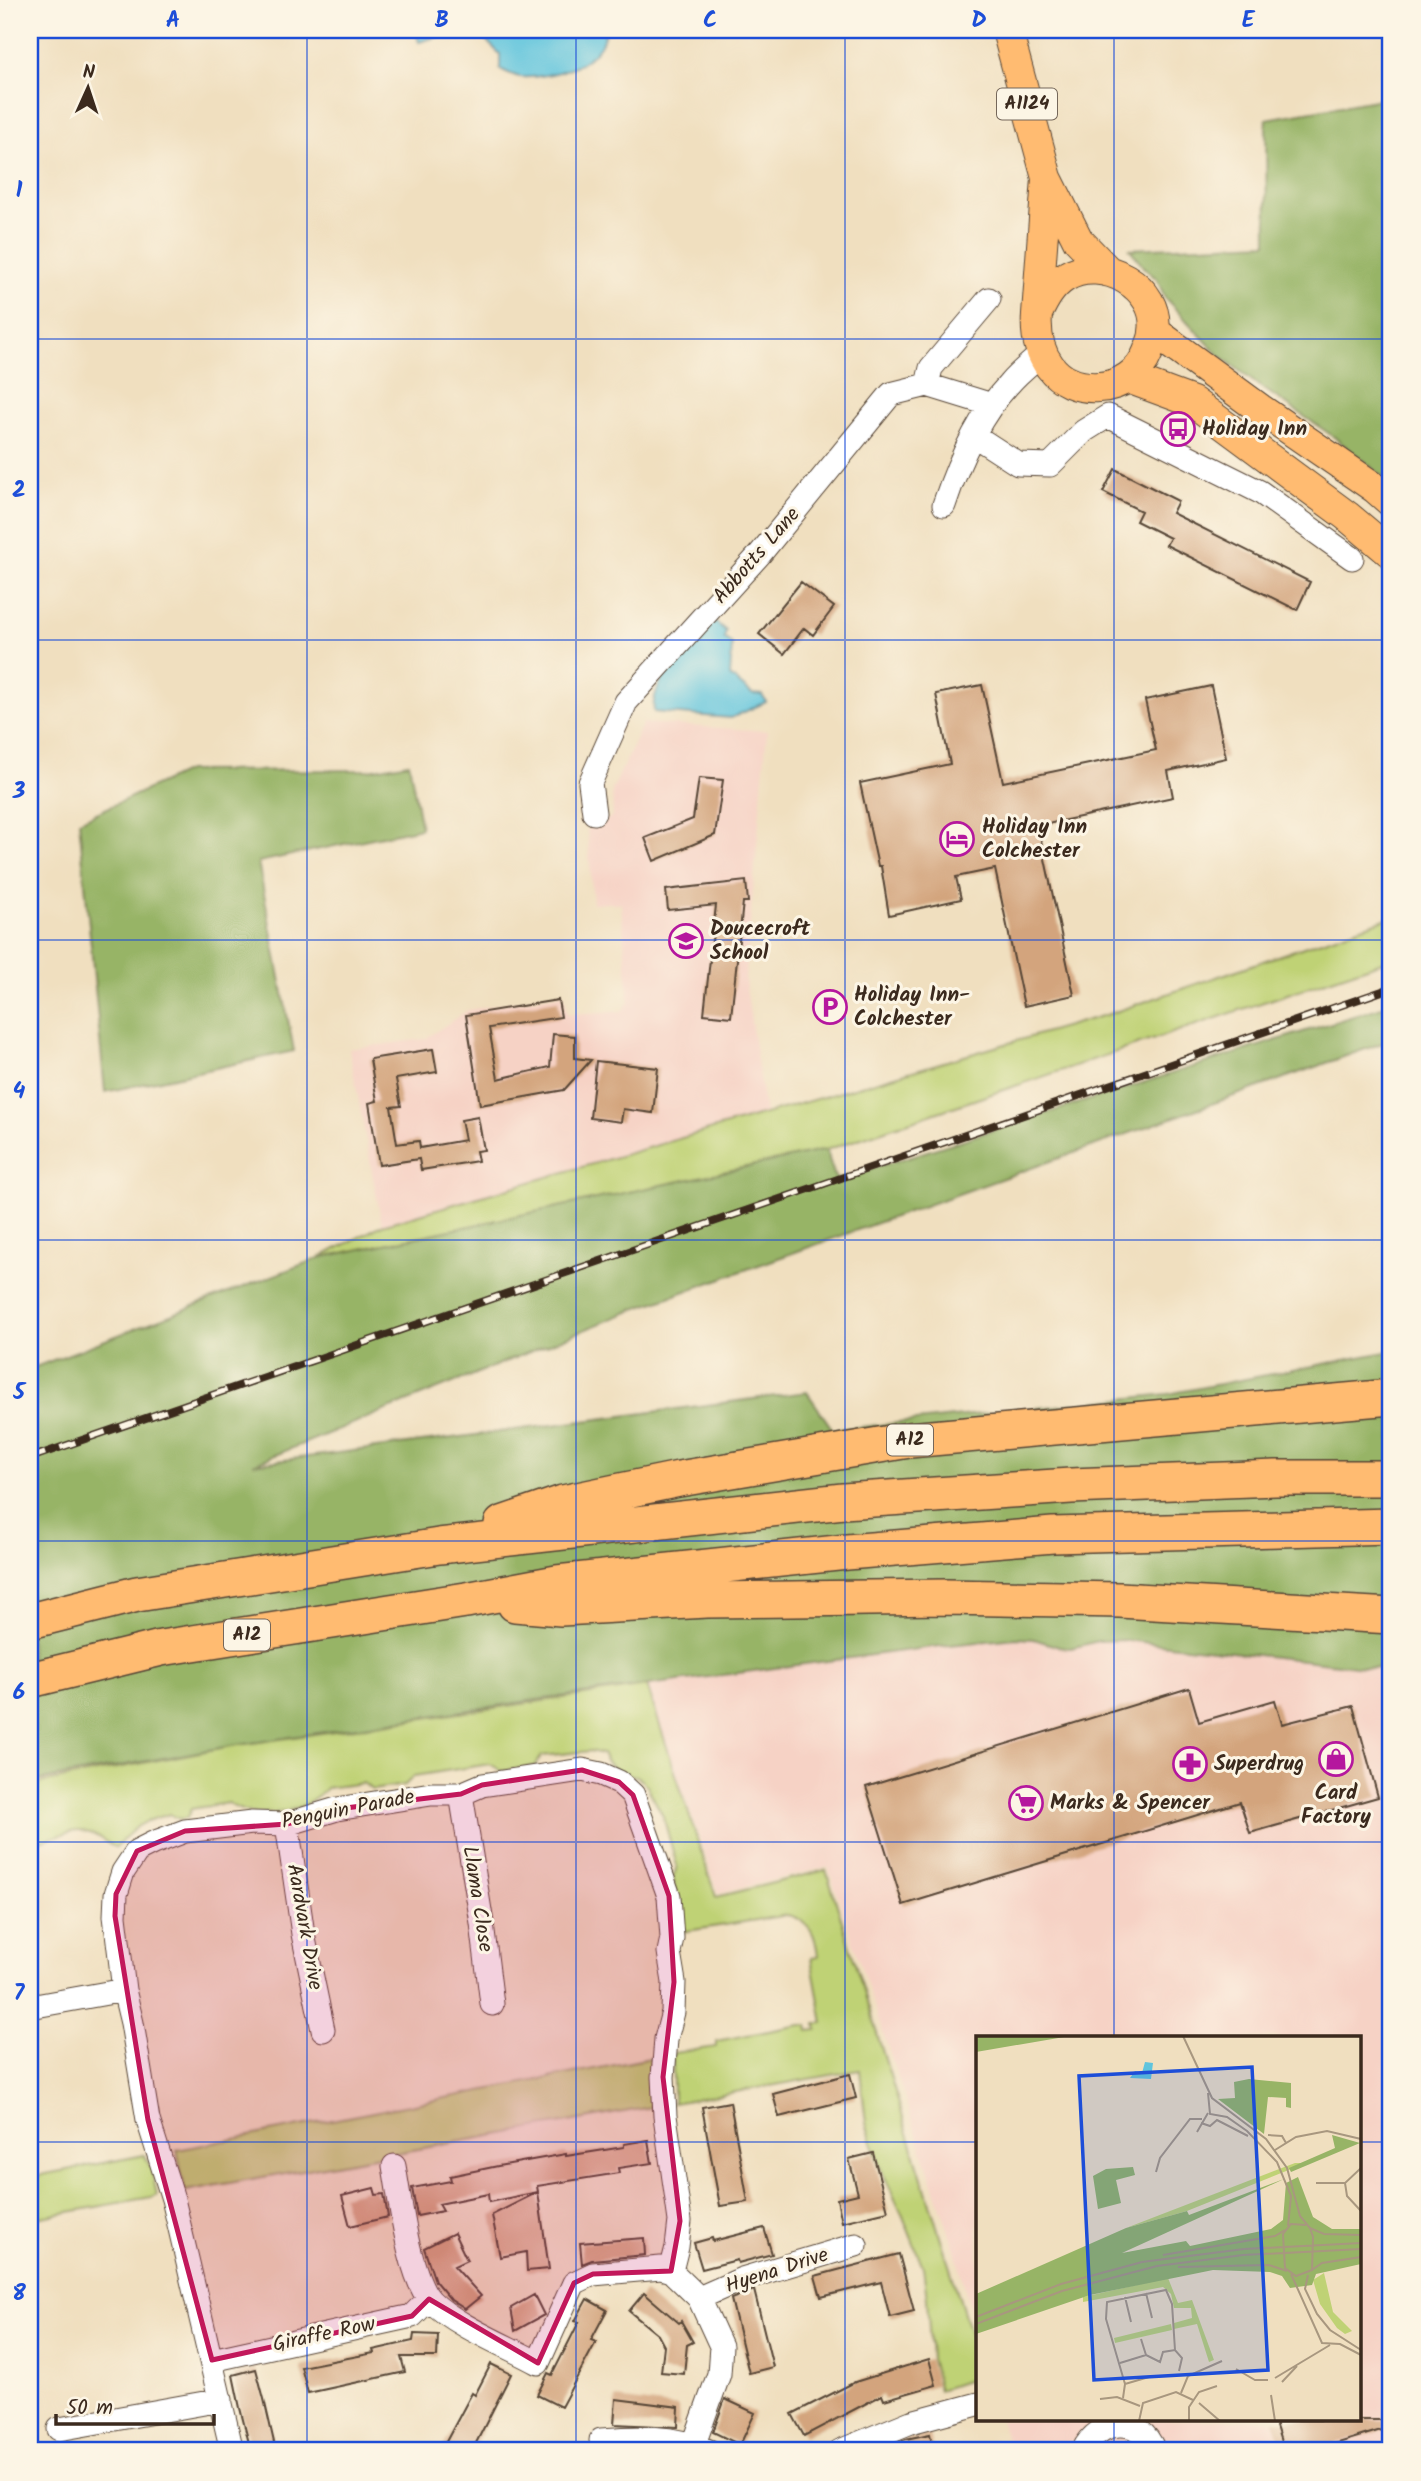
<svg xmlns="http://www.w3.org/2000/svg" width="1421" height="2481" viewBox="0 0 1421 2481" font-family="Kalam,sans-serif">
	<rect width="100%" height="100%" fill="#fcf5e5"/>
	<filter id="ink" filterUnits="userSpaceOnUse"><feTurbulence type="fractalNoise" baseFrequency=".0143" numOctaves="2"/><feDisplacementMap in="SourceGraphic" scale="14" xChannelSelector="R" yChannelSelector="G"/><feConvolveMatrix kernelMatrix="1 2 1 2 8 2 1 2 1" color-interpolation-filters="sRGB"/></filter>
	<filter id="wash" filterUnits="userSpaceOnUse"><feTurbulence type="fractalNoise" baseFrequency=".00686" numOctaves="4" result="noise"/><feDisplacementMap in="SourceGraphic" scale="28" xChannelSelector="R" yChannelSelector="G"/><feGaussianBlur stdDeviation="1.57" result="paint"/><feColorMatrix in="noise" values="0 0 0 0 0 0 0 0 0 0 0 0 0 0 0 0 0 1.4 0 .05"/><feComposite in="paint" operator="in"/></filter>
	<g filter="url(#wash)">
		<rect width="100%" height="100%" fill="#f0dfbf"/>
		<path fill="#f6d2c5" d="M643,723l124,8 -22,249 20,134 -383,111 -33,-176 76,-10 43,-29 95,-16 5,20 54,-3 7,-9 -8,-99h-28l-6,-74 14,-4 12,-10 -1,-24z
			M1016,1638l18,1 25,8 26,-1 13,-5 26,-1 267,30v781h-381l-10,-31h360v-382h-382v300l-24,-91 -126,-380 -110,26 -71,-207 293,-40z"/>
		<path fill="#bfd275" stroke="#7d7e4a" stroke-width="2" d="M1391,917v42l-565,191 -507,108 63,-33 727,-211z
			M647,1686l69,211 110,-27 152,488v19l-39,13 -8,-31 -4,-60 -4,-32 -21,-53 -22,-47 -14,-44 -6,-53 -187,33v-50l43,-6v-6l84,-16h8l1,6 8,-1 -1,-6 7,-1 -12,-65 7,-1c-2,-22 -7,-36 -30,-42l-107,17 2,-15 -10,-39 4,-12 -14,-50 -16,-30 -10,-10c-16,-1 -27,-7 -35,-22l-12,-3 -48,5 -7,10 -33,5 -12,-7 -76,12 -9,9 -33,5 -9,-7 -37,5c-19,26 -73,34 -98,15l-37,6 -4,9 -8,1 -9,-5c-28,7 -36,12 -54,34 -11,-6 -24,-17 -36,-17 -18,-1 -34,14 -50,8v-54l201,-39z
			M651,2058l-2,28 3,21 -467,84 -8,-41z
			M145,2155l7,16 5,25 -127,23v-42z"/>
		<path fill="#97b466" stroke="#696f42" stroke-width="2" d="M1387,98l4,2v383l-57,-46 -80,-55 -36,-28 -53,-56 -8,-19 -13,-11 -14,-19 137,-6 -1,-124z
			M409,763l12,65 -163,34 36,189 -189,41 -26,-271 108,-50 182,-1z
			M1391,1004v36l-753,268 -385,156 554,-72 26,38 335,-36 223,-43v319l-267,-30 -26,1 -26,7 -13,-1 -25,-8 -18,-1 -76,8 -411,55 -298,45 -201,36v-413l289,-111 507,-108 10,30z"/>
		<path fill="#5fc4dd" stroke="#4d777e" stroke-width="2" d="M415,30h46l-42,12z
			M475,30h130c-2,34 -56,49 -85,47 -6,-1 -14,-5 -20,-8v-15z
			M714,621l12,10 -2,7 8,6 -2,32 22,18 10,1 4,7 -35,16 -77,-6c-5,-33 39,-69 60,-91z"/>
		<g id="blocks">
			<path fill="#d3a47d" d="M1115,469l63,32 -6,12 138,69 -13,28 -131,-65 4,-7 -34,-17 5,-10 -38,-19z
				M801,582l33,25 -21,28 -9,-7 -20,26 -25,-20z
				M982,685l21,97 153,-32 -11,-50 66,-14 15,72 -58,13 5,26 -135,29 36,169 -50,11 -29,-137 -39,8 5,22 -72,16 -8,-49h-3l-18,-83 90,-19 -14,-70z
				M699,778l24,2 -8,55 -61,26 -9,-23 48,-19z
				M746,881l2,21h-5l-12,115 -27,-3 12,-109 -48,5 -2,-20z
				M558,1000l3,17 -72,11 9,51 52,-12 3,-33 22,2v22l16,2 -27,30 -84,15 -14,-90z
				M433,1049l4,23 -41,7 5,27 -10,1 6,37 22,-3 1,7 45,-8 -4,-20 17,-3 6,33 -8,1 2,10 -57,9 -2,-11 -40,6 -10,-62 8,-2 -7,-42z
				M596,1061l62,7 -5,45 -30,-4 -2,13 -31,-4z
				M1189,1688l10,34 76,-22 7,24 71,-18 25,91 -128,36 -10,-31 -337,103 -37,-118z
				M850,2074l6,24 -77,19 -6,-23z
				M730,2102l18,100 -28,4 -18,-99z
				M648,2140l4,23 -34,5 1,5 -82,13 1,6 -49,10 -1,-8 -49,10 4,7 -26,5 -5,-28 39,-7 -1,-5 48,-10 68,-12v2l58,-9v-3z
				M873,2153l15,58 -46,11 -5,-23 21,-5 -9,-35z
				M374,2188l2,7 8,-1 4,23 -38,9 -8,-30z
				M538,2192l11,77 -22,2 -1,-19 -26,5 -8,-42z
				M764,2228l8,26 -34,9 -1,-3 -35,9 -8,-26 18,-5 1,3z
				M454,2233l13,27 -13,6 27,30 -16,13 -14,-9 -16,-19 -11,-33z
				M644,2238l1,17 -53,5 -10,4 -2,-21z
				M899,2254l15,57 -24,6 -9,-35 -60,15 -6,-21z
				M754,2290l19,77 -24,6 -18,-74z
				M644,2293l35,30 2,-2 12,21 -6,3 -3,29 -23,-2 3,-26 -6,-11 -29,-24z
				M534,2295l10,20 -29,16 -4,-23z
				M587,2299l20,11 -16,30 5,2 -35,65 -24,-12 11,-22 4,2 27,-53 -4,-1z
				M414,2334l24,1 -1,22h-36l4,15 -97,21 -7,-26 73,-14 -1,-3 40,-9z
				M929,2359l7,26 -52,15 -2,-5 -78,41 -12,-22 63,-32z
				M491,2364l20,10 -39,77h-31l31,-58 3,2z
				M256,2369l8,30 12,52h-25l-11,-43 -7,-33z
				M616,2399l63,8 -1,20 -64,-3z
				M725,2399l30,14 -15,32 -27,-13z
				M1274,2420h117v7l-79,24h-28z
				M930,2434l4,17h-50v-3l22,-9z"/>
		</g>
	</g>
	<g filter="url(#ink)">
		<use href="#blocks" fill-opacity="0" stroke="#564536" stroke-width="2"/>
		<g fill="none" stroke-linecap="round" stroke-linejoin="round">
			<g stroke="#564536" stroke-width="25">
				<path id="minor" d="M927,385l4,-17 58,-69
					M975,436l43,28 32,1 34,-34 24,-15 152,76 92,66
					M944,505c14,-42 34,-88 65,-121 9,-11 21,-20 32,-30
					M594,813l-4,-30 36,-81 134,-148 131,-160 36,-9 65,20
					M461,1794l21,129 10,81
					M287,1824l16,110 20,96
					M30,2007l94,-17
					M394,2166c6,33 15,112 37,135 24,24 76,45 107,62l36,-80 19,-9 68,-6 10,3 28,27 22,48 -2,28 -25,70
					M699,2298l43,-19 114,-34
					M212,2360l200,-44 17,-17
					M59,2429l162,-29
					M601,2440c36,-3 75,-5 108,11
					M232,2451l-59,-252 -25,-79 -16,-97 -8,-33 -9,-74 1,-22 7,-22 14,-21 16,-8 32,-12 67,-8 35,1 50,-15 94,-15h30l21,-9 100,-15 19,4 18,8 14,13 36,101 3,42 -3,14 5,30 -1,30 -7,27 -3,38 2,39 15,105 -3,26 -6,24
					M840,2451l71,-29 67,-18
					M1083,2451c15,-32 58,-37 71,0"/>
			</g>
			<g stroke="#564536" stroke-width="32">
				<path id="major" d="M1007,30l40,148 31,62 29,30
					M1037,314c7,-15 14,-28 28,-37 37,-23 96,10 89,55 0,7 -4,14 -6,20 -8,21 -28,34 -49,35 -45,3 -65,-33 -62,-73l10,-136
					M1155,332l105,77 115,79 16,14
					M1128,378l65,24 154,114 44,37"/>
			</g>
			<g stroke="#564536" stroke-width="38">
				<path id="highway" d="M502,1524l61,-21 116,-24 230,-39 482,-43
					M515,1604l46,4 146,-8 239,-3 174,3 271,16
					M30,1621l107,-27 302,-48 404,-45 228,-15 205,-8h115
					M30,1680l131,-32 305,-48 91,-17 290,-31 206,-17 338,-9"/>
			</g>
			<use href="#minor" stroke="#fff" stroke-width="23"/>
			<use href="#major" stroke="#ffbb71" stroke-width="30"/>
			<use href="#highway" stroke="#ffbb71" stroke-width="35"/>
			<g stroke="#3b2a1e" stroke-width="8">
				<path id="rail" d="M30,1458l1361,-470"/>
			</g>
			<use href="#rail" stroke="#fcf5e5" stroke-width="5" stroke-dasharray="16" stroke-linecap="butt"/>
		</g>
	</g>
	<path fill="#c2185b" fill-opacity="0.2" stroke="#c2185b" stroke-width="5" stroke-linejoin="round" d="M582,1770l37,12 14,13 36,101 5,86 -11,95 17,144 -9,50 -78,3 -19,9 -36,80 -109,-64 -17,17 -200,44 -64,-240 -33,-204 1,-22 21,-43 48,-20 102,-7 50,-15 124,-15 21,-9z"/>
	<path fill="none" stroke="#1d4ed8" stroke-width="2" stroke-opacity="0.55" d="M307,30v2421M576,30v2421M845,30v2421M1114,30v2008M30,339h1361M30,640h1361M30,940h1361M30,1240h1361M30,1541h1361M30,1842h1361M30,2142h948M1360,2142h31M1114,2420v31"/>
	<defs>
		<g id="bus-ring" transform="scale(1.75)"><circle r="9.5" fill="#fcf5e5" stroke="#b5179e" stroke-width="1.5"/><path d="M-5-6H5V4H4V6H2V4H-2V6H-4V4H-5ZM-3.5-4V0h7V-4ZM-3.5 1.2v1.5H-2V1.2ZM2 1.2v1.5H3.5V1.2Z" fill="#b5179e"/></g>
		<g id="hotel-ring" transform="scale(1.75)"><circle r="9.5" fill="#fcf5e5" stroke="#b5179e" stroke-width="1.5"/><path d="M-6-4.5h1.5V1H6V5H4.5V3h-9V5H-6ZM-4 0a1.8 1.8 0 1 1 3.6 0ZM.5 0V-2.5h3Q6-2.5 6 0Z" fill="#b5179e"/></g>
		<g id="school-ring" transform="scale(1.75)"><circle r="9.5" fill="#fcf5e5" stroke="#b5179e" stroke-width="1.5"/><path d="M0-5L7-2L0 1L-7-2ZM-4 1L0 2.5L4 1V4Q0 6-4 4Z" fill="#b5179e"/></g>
		<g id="parking-ring" transform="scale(1.75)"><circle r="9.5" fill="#fcf5e5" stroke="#b5179e" stroke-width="1.5"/><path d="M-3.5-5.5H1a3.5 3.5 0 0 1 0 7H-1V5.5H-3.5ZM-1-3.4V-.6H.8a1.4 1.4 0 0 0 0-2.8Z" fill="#b5179e"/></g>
		<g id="shop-ring" transform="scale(1.75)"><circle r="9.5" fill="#fcf5e5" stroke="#b5179e" stroke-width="1.5"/><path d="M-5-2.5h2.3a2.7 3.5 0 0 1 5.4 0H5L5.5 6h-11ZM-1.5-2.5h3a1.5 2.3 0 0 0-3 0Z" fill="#b5179e"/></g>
		<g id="pharmacy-ring" transform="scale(1.75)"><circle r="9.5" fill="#fcf5e5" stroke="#b5179e" stroke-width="1.5"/><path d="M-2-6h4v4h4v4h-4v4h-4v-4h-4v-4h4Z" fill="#b5179e"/></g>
		<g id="supermarket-ring" transform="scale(1.75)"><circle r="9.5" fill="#fcf5e5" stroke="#b5179e" stroke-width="1.5"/><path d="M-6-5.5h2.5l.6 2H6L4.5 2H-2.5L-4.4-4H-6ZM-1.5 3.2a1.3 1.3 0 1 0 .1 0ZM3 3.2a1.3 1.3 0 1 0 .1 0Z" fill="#b5179e"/></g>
	</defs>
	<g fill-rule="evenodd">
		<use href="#bus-ring" x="1178" y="429"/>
		<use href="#hotel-ring" x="957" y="839"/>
		<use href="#school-ring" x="686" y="941"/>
		<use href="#parking-ring" x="830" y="1007"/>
		<use href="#shop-ring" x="1336" y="1759"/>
		<use href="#pharmacy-ring" x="1190" y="1764"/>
		<use href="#supermarket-ring" x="1026" y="1803"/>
	</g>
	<g text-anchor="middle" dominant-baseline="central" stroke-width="6" stroke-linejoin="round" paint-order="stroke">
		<g fill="#fcf5e5" stroke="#75675a" stroke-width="2">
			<rect x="997" y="88.5" width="60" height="31" rx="5"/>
			<rect x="887" y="1424.5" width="46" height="31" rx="5"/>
			<rect x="224" y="1619.5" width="46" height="31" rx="5"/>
		</g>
		<g font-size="19" font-weight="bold" fill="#3b2a1e">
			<text x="1027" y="104">A1124</text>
			<text x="910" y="1440">A12</text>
			<text x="247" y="1635">A12</text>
		</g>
		<g font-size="21" font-weight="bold" fill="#3b2a1e" stroke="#fcf5e5" text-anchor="start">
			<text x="1202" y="429">Holiday Inn</text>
			<text x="982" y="827">Holiday Inn<tspan x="982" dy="24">Colchester</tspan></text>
			<text x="710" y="929">Doucecroft<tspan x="710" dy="24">School</tspan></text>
			<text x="854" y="995">Holiday Inn-<tspan x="854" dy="24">Colchester</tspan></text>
			<text x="1214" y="1764">Superdrug</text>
			<text x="1336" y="1793" text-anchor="middle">Card<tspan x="1336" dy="24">Factory</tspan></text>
			<text x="1050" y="1803">Marks &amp; Spencer</text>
		</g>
		<g font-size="21" fill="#3b2a1e" stroke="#fcf5e5">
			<text transform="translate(757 556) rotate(-49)">Abbotts Lane</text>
			<text transform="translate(348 1810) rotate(-11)">Penguin Parade</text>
			<text transform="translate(477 1899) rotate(81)">Llama Close</text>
			<text transform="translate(304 1927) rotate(80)">Aardvark Drive</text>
			<text transform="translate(777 2271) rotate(-18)">Hyena Drive</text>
			<text transform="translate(324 2335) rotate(-12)">Giraffe Row</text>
		</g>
	</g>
	<g transform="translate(976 2036)">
		<rect width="385" height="385" fill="#f0dfbf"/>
		<path d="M319,127h11l-119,48 -61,17zM348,237l9,39 19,19 -7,3 -8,-6 -17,-24 -7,-24zM192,242l10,25 14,-3 22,60 -5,2 -12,-38 -23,5v-6l18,-5 -1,-10h-17l-3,-14 -8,-7 -80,15v-5zM195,288l1,6 -57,13 -1,-5z" fill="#bfd275"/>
		<path d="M0,0h94l-94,16zM273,43l42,4v25l-5,-1v-9l-18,-1 -4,37 -46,-35 17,-1 -1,-16zM356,99l28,8 -69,29 -2,-4 46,-20zM157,131l2,8 -19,5 5,23 -23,6 -5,-33 13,-7zM322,141l15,40 19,12h29v35l-45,10 -4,11 -22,3 -8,-12 -12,-4 -57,-2 -123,25 -114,39v-40l150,-66 61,-17 2,4 95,-36 -162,74 64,-12 4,5 81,-17 12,-9 3,-37z" fill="#97b466"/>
		<path d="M169,26l8,1 -2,16 -21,-1 5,-7 7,2z" fill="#5fc4dd"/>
		<path fill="none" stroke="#a8977f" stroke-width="2" d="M207,0l29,62 54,41 21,29 13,48 10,12 3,9 -1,33 -16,6 -11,-8 -2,-34 8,-10 15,1M232,57l2,21 17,3 20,14 30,31 14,34 -3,30M225,87l9,3 7,-6 31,16M221,96l11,-19M292,99l14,1 4,7M299,114l21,-13 31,-6 34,8M385,132l-16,15 2,13 14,15M180,136l4,-14 30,-39h12M340,147h29M334,192l14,6 37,1M187,219l112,-19 10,-6M202,231l91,-2 18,6M336,234l10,-7 39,-6M315,238l31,69 18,1 21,11M332,239l-3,14 12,25 13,16 31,20M170,257l6,25M149,261l6,25M0,281l85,-33 81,-22 102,-13 117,-6M0,288l86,-33 95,-25 86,-11 118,-6M165,303l5,16 14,7 3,-10 12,-2 7,8 -3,13M144,327l26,-8M260,333l19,11h13M299,342l55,-33M306,346l15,-16M149,348l24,-7M205,357l7,-17 34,-15M295,359l4,26M147,362l2,-14 -19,-65 1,-17 59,-12 6,14 3,46M124,363l17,-2 23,9M223,367l21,18M163,385l4,-18 33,-11 17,8M213,385v-14l10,-15 18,-6"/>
		<path fill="#1d4ed8" fill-opacity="0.15" stroke="#1d4ed8" stroke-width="3.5" d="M276,31l16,303 -174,10 -15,-304z"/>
		<rect width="385" height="385" fill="none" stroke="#3b2a1e" stroke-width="3.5"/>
	</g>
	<rect width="1421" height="2481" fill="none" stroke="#fcf5e5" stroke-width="77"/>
	<g transform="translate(88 88) rotate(3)" stroke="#fcf5e5" stroke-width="5" paint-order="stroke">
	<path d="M0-5L12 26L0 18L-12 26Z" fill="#3b2a1e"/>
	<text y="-10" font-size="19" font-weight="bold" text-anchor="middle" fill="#3b2a1e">N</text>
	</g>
	<path d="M56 2414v10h158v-10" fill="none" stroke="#3b2a1e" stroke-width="3.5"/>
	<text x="66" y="2414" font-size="21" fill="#3b2a1e" stroke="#fcf5e5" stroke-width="5" paint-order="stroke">50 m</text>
	<rect x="38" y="38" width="1344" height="2404" fill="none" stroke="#1d4ed8" stroke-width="2.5"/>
	<g font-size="23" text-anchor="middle" font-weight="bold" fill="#1d4ed8">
		<text x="173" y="27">A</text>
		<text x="442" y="27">B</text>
		<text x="710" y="27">C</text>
		<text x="979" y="27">D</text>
		<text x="1248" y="27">E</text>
		<text x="19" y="197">1</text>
		<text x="19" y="497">2</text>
		<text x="19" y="798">3</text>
		<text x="19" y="1098">4</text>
		<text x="19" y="1399">5</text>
		<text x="19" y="1699">6</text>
		<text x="19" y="2000">7</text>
		<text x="19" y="2300">8</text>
	</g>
</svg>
